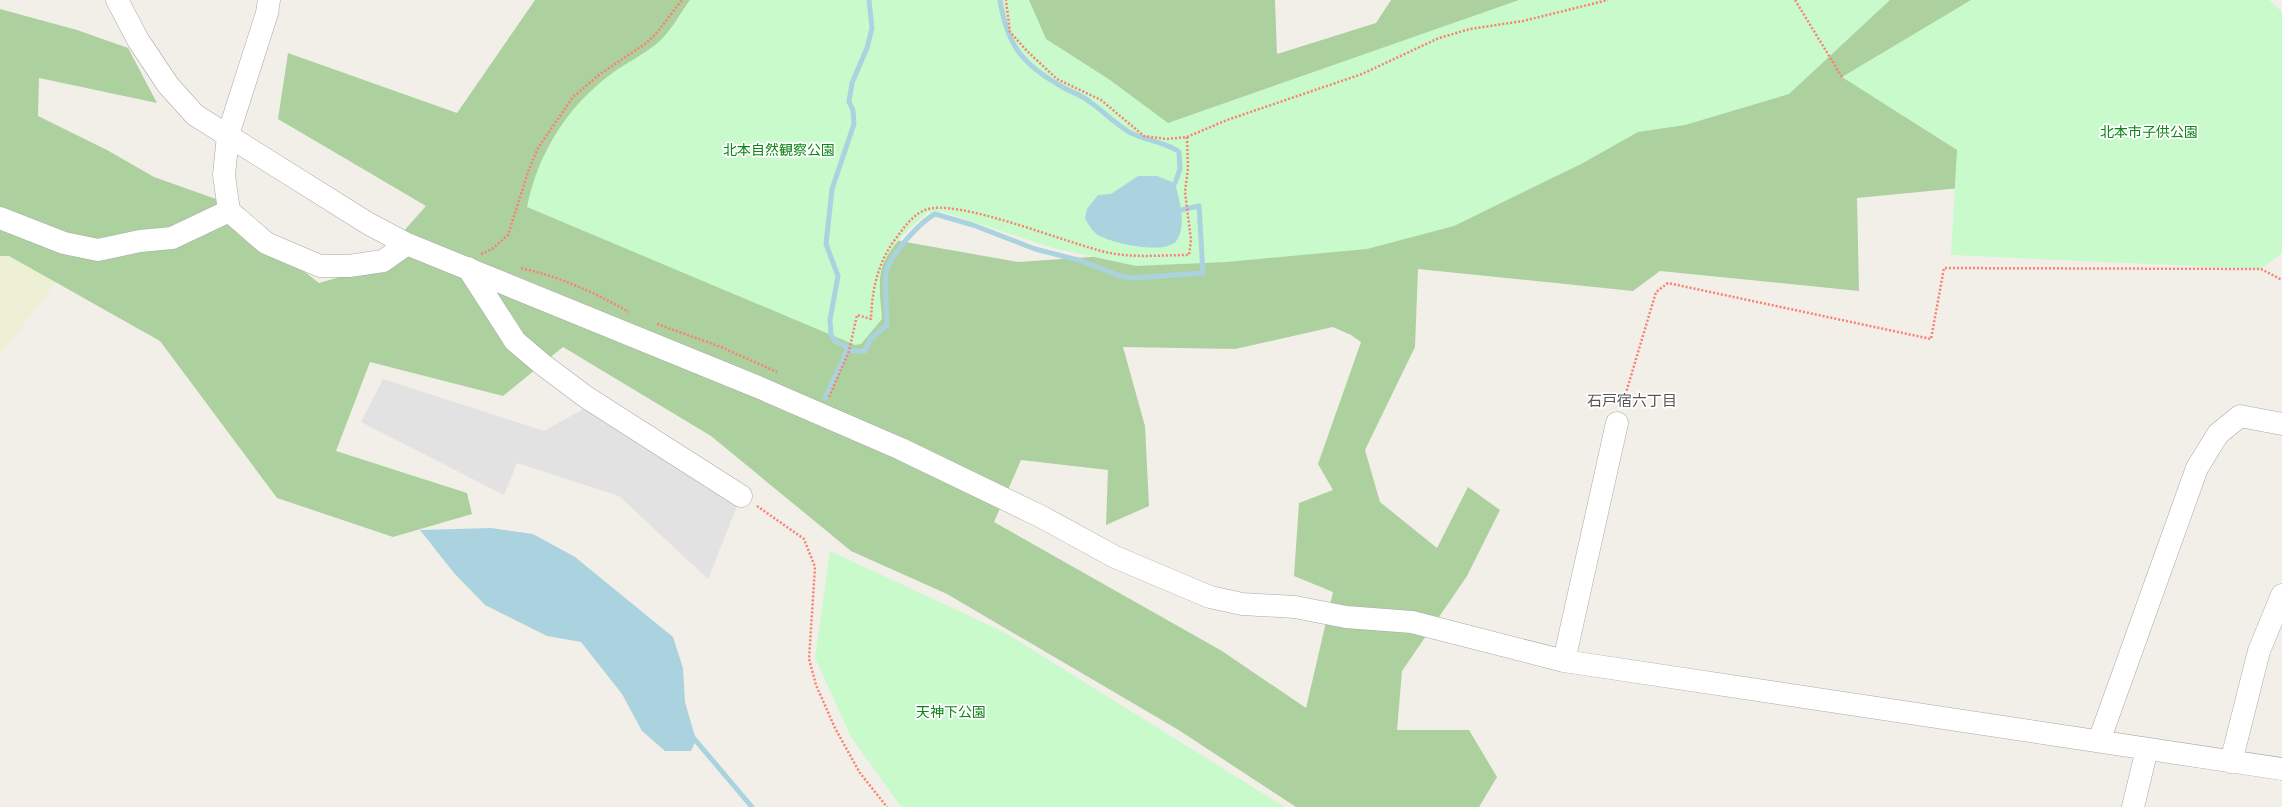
<svg xmlns="http://www.w3.org/2000/svg" width="2282" height="807" viewBox="0 0 2282 807" font-family="'PT Sans','Noto Sans JP',sans-serif">
	<rect width="100%" height="100%" fill="#f2efe9"/>
	<path fill="#eef0d5" d="M0,206l84,40 -84,109z"/>
	<path fill="#add19e" fill-rule="evenodd" d="M535,0h256l81,236 146,26 160,-11 -162,-212 -3,-39h262l2,54 99,-31 15,-23h606l5,184 -145,14 2,93 -199,-20 -27,20 -215,-22 -3,78 -50,103 15,52 57,46 31,-61 32,23 -33,66 -65,95 -5,59h72l28,47 -18,30h-183l-119,-78 -230,-135 -96,-43 -140,-115 -148,-89 -60,49 -133,-34 -34,89 131,42 5,21 -79,23 -116,-39 -117,-157 -151,-85h-9v-247l77,21 51,18 29,55 -118,-25 -1,38 69,34 47,27 76,27 47,46 42,33 52,-15 55,-62 -148,-87 10,-66 169,60zM1333,327l18,8 10,7 -43,122 15,26 -34,13 -5,73 39,16 -27,116 -84,-57 -228,-129 27,-62 87,10 -2,55 43,-19 -4,-80 -22,-79 112,2z"/>
	<path fill="#c8facc" d="M690,0h339l17,39 64,41 58,43 351,-123h371l-101,94 -104,31 -47,7 -55,31 -129,63 -87,23 -141,13 -90,4 -83,-18 -110,-36 -16,1c-16,15 -36,31 -44,52 -6,16 -2,37 -1,54l-21,25 -6,1 -328,-138c11,-54 40,-100 84,-133 16,-12 36,-21 50,-34 11,-11 20,-28 29,-40z
		M1971,0h298l13,12v241l-21,16 -310,-14 6,-105 -115,-73z
		M830,551l174,81 281,175h-384l-50,-70 -36,-79z"/>
	<path fill="#e2e2e2" d="M383,379l161,52 50,-28 147,93 -33,83 -89,-83 -102,-33 -13,32 -143,-73z"/>
	<path fill="#aad3df" d="M1138,176h19l18,7c4,16 12,41 2,57 -10,16 -66,3 -79,-5 -6,-4 -10,-11 -13,-17l2,-9 11,-14 13,-1z
		M491,528l42,6 42,23 98,80 10,31 2,34 11,38 -5,11h-26l-23,-20 -20,-37 -41,-52 -34,-6 -62,-31 -31,-32 -34,-43z"/>
	<g fill="none" stroke-linecap="round" stroke-linejoin="round">
		<path stroke="#aad3df" stroke-width="5" d="M1000,0c7,47 24,66 66,89 8,4 17,7 24,13 12,8 30,26 41,31 14,7 39,11 48,19l1,17 -5,14
			M846,353l2,-6 -13,-6 -4,-6 -1,-15 8,-44 -12,-32 6,-55 22,-65 -1,-14 -4,-8 3,-19 15,-35 5,-20 -3,-28
			M825,398l21,-45 3,-2h16l5,-12 17,-14c0,-17 -3,-35 -1,-52 3,-17 34,-51 49,-59l38,11 62,24 47,12 38,15 13,2 70,-5 -4,-67 -18,4
			M691,735l61,72"/>
		<g stroke="#a9a9a9" stroke-width="23">
			<path id="minor" d="M117,0l21,40 30,45 27,30 174,109 38,20 351,143 143,62 141,68 73,40 95,40 32,7 53,3 51,10 66,5 152,39 718,108
				M229,211l37,32 54,23h29l34,-5 24,-17
				M0,218l64,25 34,7 42,-9 32,-3 57,-27 -5,-36 4,-40 39,-122 2,-13
				M468,268l47,73 27,23 44,33 155,99
				M1564,661l53,-238
				M2099,741l98,-273 21,-34 22,-18 42,8
				M2231,762l28,-111 23,-56
				M2133,807l14,-58"/>
		</g>
		<path stroke="#fa8072" stroke-width="2.5" stroke-dasharray="2 2" stroke-linecap="butt" d="M1795,0l47,77
			M1187,137l40,-17 135,-46 77,-36 31,-9 53,-8 85,-21
			M481,254l11,-5 16,-14 21,-66 9,-21 35,-51 27,-23 45,-30 10,-9 27,-35
			M521,268c39,9 73,24 108,44
			M657,324l64,23 56,25
			M829,397l20,-46 8,-36 14,4c1,-30 7,-58 26,-82 8,-11 16,-22 28,-27 32,-13 145,35 185,43 26,5 53,2 79,2l2,-15 -6,-48 3,-24 -1,-31 -21,2 -22,-3 -43,-36 -44,-21 -30,-28 -17,-19 -4,-32
			M1622,406l34,-114 12,-9 263,56 13,-71 317,1 21,11
			M757,506l47,33 11,28 -6,92 7,26 19,43 25,45 27,34"/>
		<use href="#minor" stroke="#fff" stroke-width="22"/>
	</g>
	<g text-anchor="middle" dominant-baseline="central" stroke-width="3.5" stroke-linejoin="round" paint-order="stroke">
		<g font-size="14" fill="#0c8416" stroke="#fff">
			<text x="2149" y="132">北本市子供公園</text>
			<text x="779" y="150">北本自然観察公園</text>
			<text x="951" y="712">天神下公園</text>
		</g>
		<g font-size="15" fill="#555" stroke="#fff">
			<text x="1632" y="400">石戸宿六丁目</text>
		</g>
	</g>
</svg>
